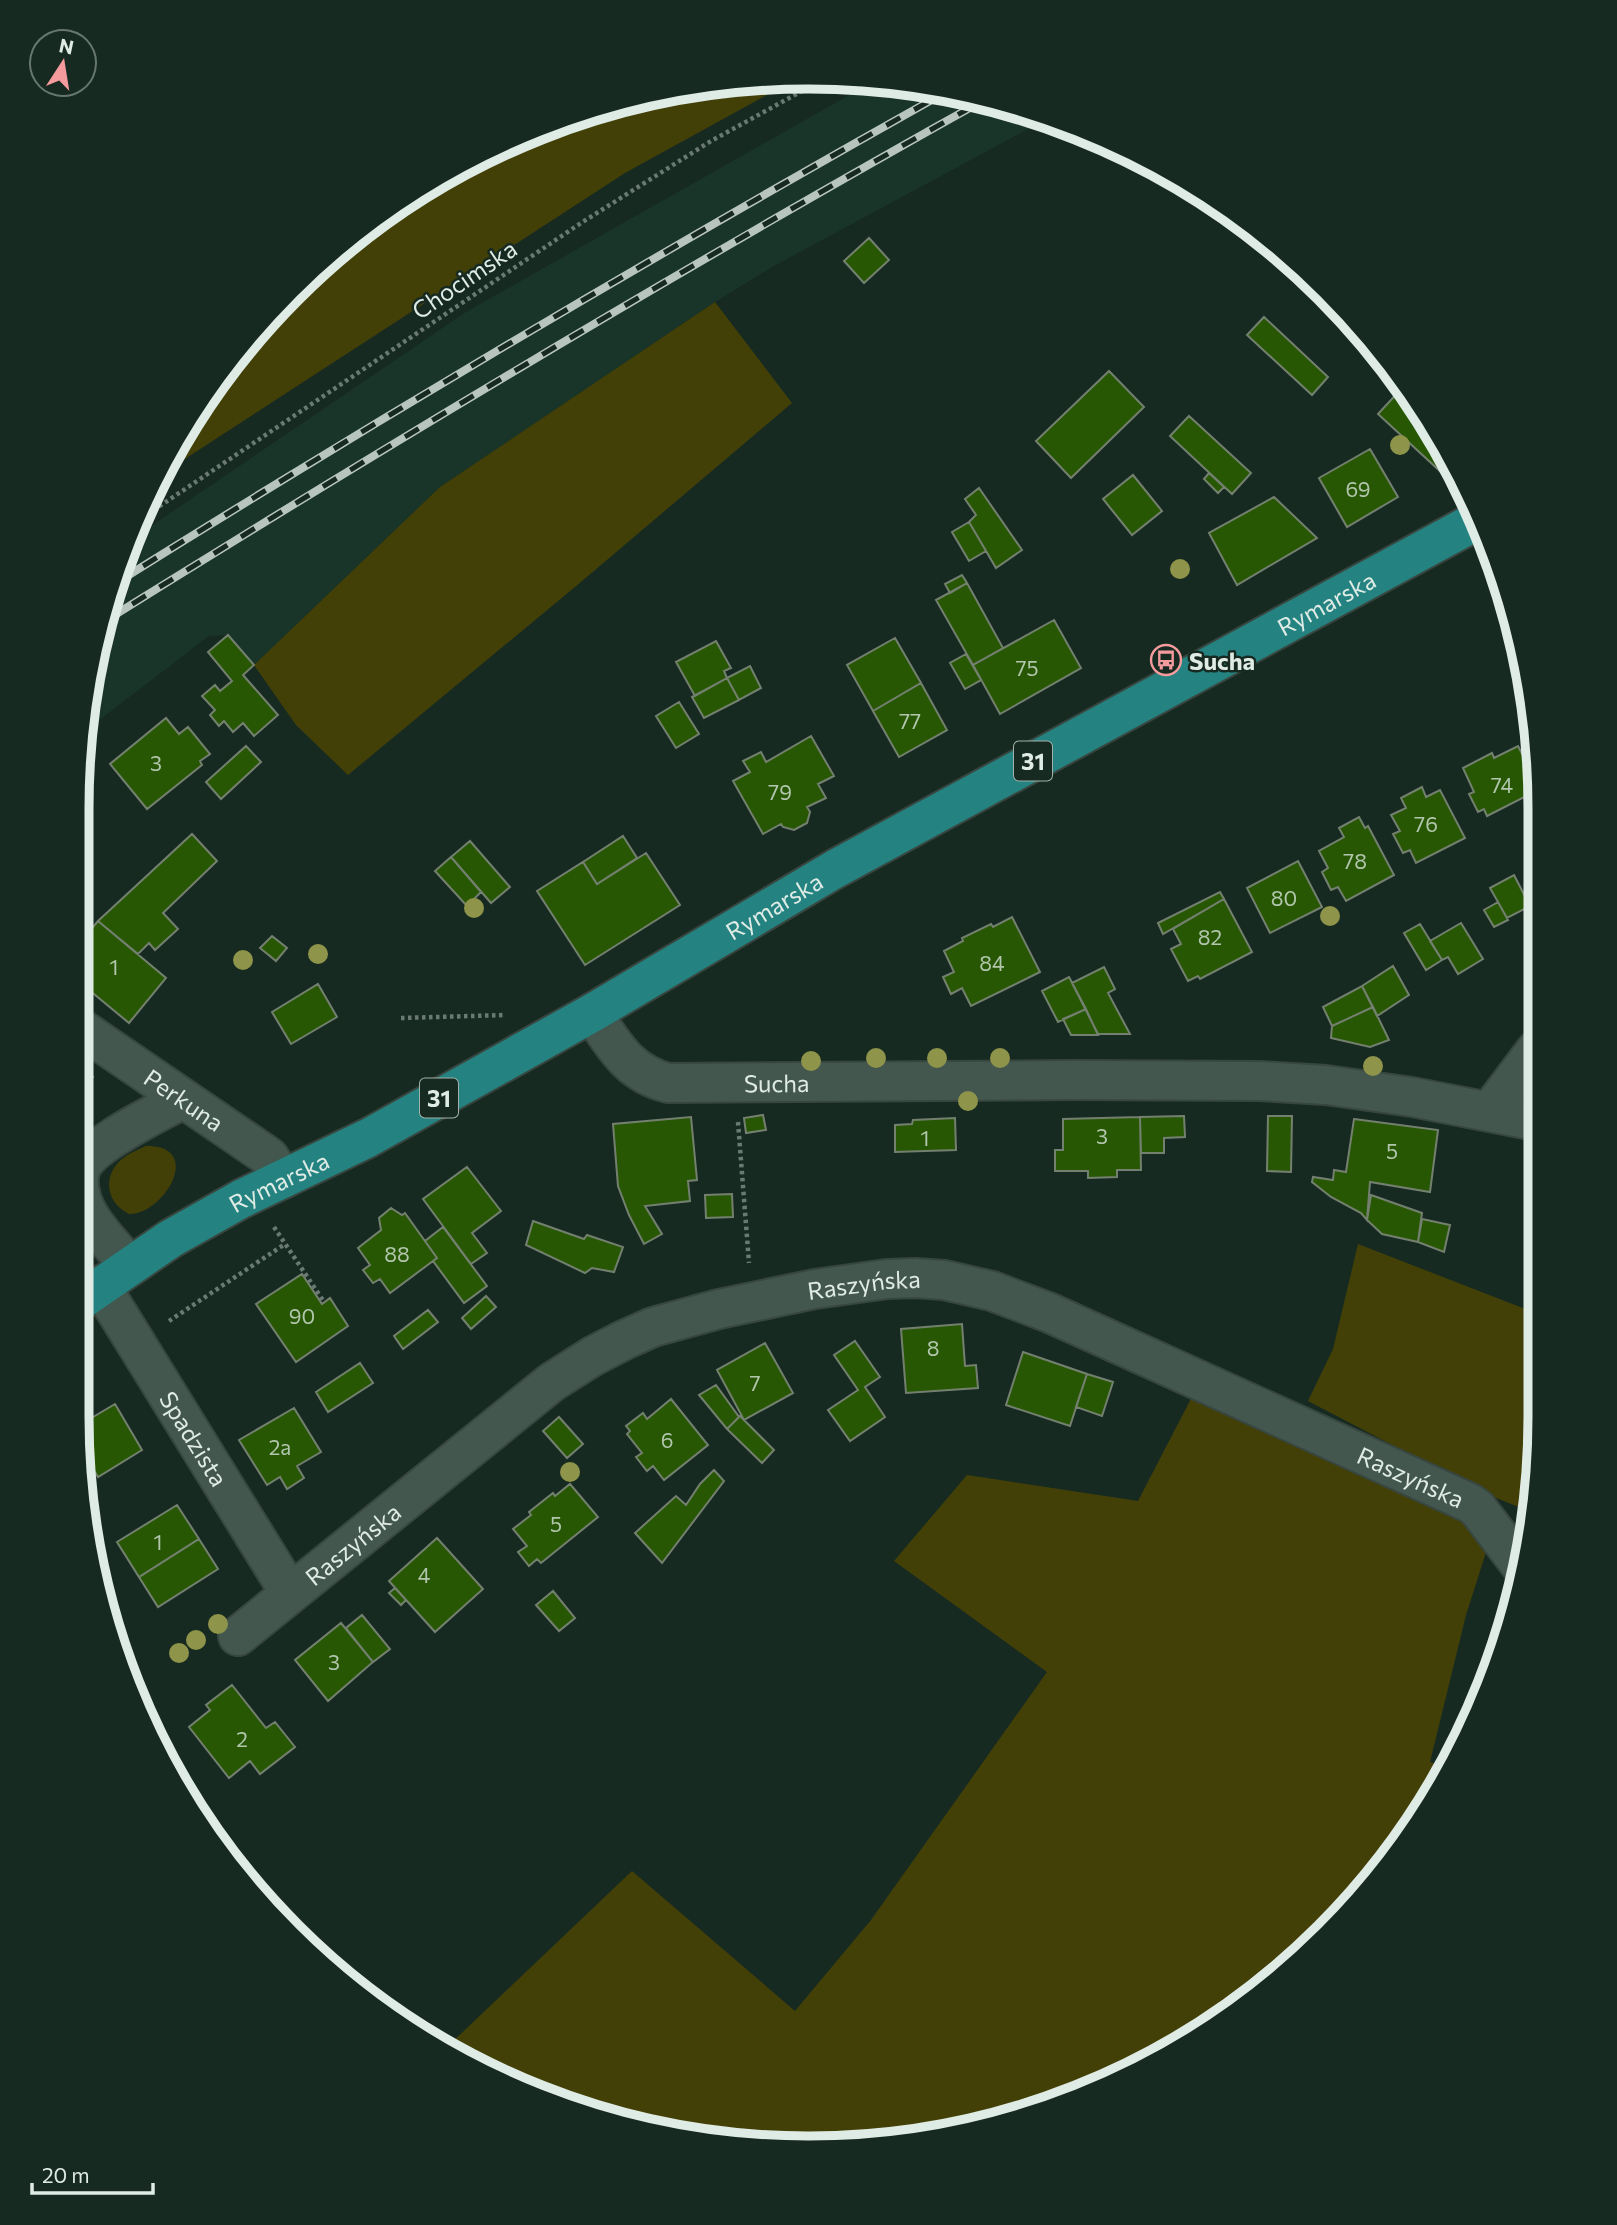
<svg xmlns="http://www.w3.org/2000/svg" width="1617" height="2225" viewBox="0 0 1617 2225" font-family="Commissioner,sans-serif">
	<rect width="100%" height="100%" fill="#172a22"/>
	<path fill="#193429" d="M874,81l124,21 47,18 -271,146 -59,36 -275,185 -186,178 -26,-30 -19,1 -124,95 6,-66 38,-124 337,-229z"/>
	<path fill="#434007" d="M792,81l-167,92 -454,295 -6,-5 10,-21 83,-116 68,-68 117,-83 131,-59 139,-33z
		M715,302l77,101 -217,184 -227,188 -52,-50 -42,-60 186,-178z
		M146,1146c59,-1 18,69 -17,68 -25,-12 -27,-42 -3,-58 6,-4 13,-7 20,-10z
		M1358,1244l180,70v150l-7,48 -47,-19 -176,-92 25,-52z
		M1195,1391l278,126 15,29 -22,69 -36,147 17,6 -58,94 -99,105 -115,83 -86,42 -185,50h-191l-139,-33 -89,-36 -38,-26 185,-176 163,140 76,-91 176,-248 -153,-111 73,-86 171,26z"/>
	<path fill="#275703" stroke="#74806f" stroke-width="2" d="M869,238l20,22 -25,23 -20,-22z
		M1264,317l64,60 -16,18 -65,-60z
		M1109,371l35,36 -73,71 -35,-37z
		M1402,388l40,54 10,20 -10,11 -64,-59z
		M1189,416l62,57 -19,21 -62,-58z
		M1370,449l28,48 -51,30 -28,-49z
		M1209,473l15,14 -6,6 -14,-14z
		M1133,475l29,36 -30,24 -29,-36z
		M979,488l43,62 -26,18 -27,-46 7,-7 -11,-16z
		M1274,497l43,41 -80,47 -28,-52z
		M969,522l17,29 -17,10 -17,-29z
		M962,575l5,8 -17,10 -5,-9z
		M967,583l36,65 -30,17 -37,-65z
		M1054,620l27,48 -81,46 -27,-49z
		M228,635l26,30 -11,10 35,40 -24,21 -11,-13 -10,9 -9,-11 -5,5 -9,-11 5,-5 -13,-14 13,-11 5,6 12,-10 -24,-29z
		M895,638l26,45 -48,28 -26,-46z
		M716,641l15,27 -7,3 3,7 -32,18 -19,-34z
		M966,654l15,26 -16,9 -15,-26z
		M750,666l11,22 -22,12 -12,-22z
		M727,678l12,22 -35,18 -12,-21z
		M921,683l26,47 -48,27 -26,-46z
		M679,702l20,32 -23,14 -20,-32z
		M166,718l13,16 9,-7 22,27 -10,7 2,4 -55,44 -37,-45z
		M811,736l23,40 -16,8 8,14 -19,9 3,5 -3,11 -13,7 -11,-3 -2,-3 -18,10 -30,-53 17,-9 -7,-11 18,-9 5,10z
		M246,746l15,16 -40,37 -15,-17z
		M1518,746l16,31v30l-6,-12 -41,21 -3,-7 -6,3 -9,-18 5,-2 -11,-24 29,-15 2,5z
		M1422,787l4,10 14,-7 25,48 -49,25 -6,-13 -7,3 -10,-19 7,-3 -9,-16 15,-7 -5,-10z
		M1359,817l6,11 3,-2 26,49 -48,26 -8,-14 -7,3 -9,-18 6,-4 -9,-17 25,-14 -5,-9z
		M192,834l25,27 -54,52 15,16 -23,21 -6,-7 -11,11 -40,-33z
		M623,836l14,22 -40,26 -14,-22z
		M470,841l40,46 -19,16 -40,-46z
		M646,853l34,52 -95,60 -48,-74 46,-29 14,22z
		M451,857l30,35 -14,14 -32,-35z
		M1298,861l24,46 -52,26 -23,-45z
		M1514,875l16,31 -23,12 -17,-30z
		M1220,892l4,7 -61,35 -5,-11z
		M1224,899l28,53 -52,27 -2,-3 -10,5 -17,-32 10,-5 -8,-15z
		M1498,902l10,18 -14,7 -10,-17z
		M1012,917l28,55 -69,34 -9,-18 -11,6 -8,-17 11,-5 -10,-21 19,-10 -1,-3 29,-14 2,3z
		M98,921l68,57 -37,45 -52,-43v-34z
		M1461,923l22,36 -25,15 -10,-17 -6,3 -12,-19z
		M1420,924l22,36 -16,10 -22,-37z
		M272,936l15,12 -11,13 -16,-13z
		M1393,966l16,29 -32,21 -15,-30z
		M1104,967l11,22 -7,4 22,41h-32l-26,-51z
		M1069,977l17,32 -28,13 -16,-31z
		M318,984l19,33 -46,27 -19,-32z
		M1362,986l11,21 -41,19 -9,-19z
		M1373,1007l16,33 -19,7 -39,-9 1,-12z
		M1086,1009l12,26h-27l-8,-16z
		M77,1065l16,12 -16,21z
		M763,1115l3,15 -20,3 -2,-15z
		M1184,1116l1,21 -21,1v15h-23l-1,-36z
		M1268,1116h24l-1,56 -24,-1z
		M691,1117l6,63 -9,1 2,20 -45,5 17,28 -18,10 -15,-29 -11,-29 -5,-62z
		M1140,1117l1,53h-24v7l-29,1v-7h-33v-21h8v-31z
		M955,1118l1,32 -61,2v-27l17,-1 1,-4z
		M1354,1119l84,11 -8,62 -60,-10 -3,38 -6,-7 -30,-16 -19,-15 1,-5 20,3 1,-10 12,2z
		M467,1167l34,44 -29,22 15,20 -16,11 -48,-65z
		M732,1194l1,23 -27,1 -1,-23z
		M1371,1195l51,18 -4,29 -36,-8 -15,-14z
		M391,1208l11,7 3,-2 32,45 -47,35 -10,-14 -7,4 -10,-13 7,-5 -12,-17 23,-18 -2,-12z
		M1422,1219l28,6 -6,27 -26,-10z
		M533,1221l51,18 3,-4 36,12 -9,25 -22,-4 -7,5 -59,-28z
		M443,1227l44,59 -23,17 -31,-42 4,-3 -12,-17z
		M302,1274l20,30 8,-6 18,28 -52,36 -40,-58z
		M486,1296l10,11 -25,22 -9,-11z
		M428,1310l10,12 -35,27 -9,-13z
		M962,1324l3,42 11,-1 2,23 -72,5 -5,-64z
		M855,1341l25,36 -15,10 20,30 -35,24 -22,-31 30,-20 -24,-35z
		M765,1343l28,50 -49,27 -27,-50z
		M1023,1352l64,22 -17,52 -64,-21z
		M360,1363l13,20 -45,29 -12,-20z
		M1087,1374l26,8 -11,34 -26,-9z
		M716,1385l23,32 -12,12 -28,-34z
		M671,1399l37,46 -44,35 -11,-14 -6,5 -11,-14 6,-4 -15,-19 3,-3 -4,-5 17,-13 4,6z
		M115,1404l27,46 -44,27 -17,-28 -3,-23z
		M294,1408l27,44 -24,14 7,12 -17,11 -7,-12 -13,8 -28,-45z
		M740,1416l34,34 -12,13 -35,-34z
		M559,1417l24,27 -16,14 -24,-27z
		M714,1470l10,11 -62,82 -27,-30 41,-37 10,9 14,-21z
		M570,1484l28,33 -57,46 -4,-4 -8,7 -11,-14 9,-6 -14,-17 18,-14 -2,-3 24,-19 2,3z
		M177,1505l22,34 -60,38 -22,-35z
		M437,1538l46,51 -48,43 -46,-51z
		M199,1539l19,30 -60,38 -19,-30z
		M395,1588l11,12 -5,5 -12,-12z
		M553,1591l22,27 -16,13 -23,-26z
		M362,1615l28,34 -17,13 -27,-34z
		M341,1623l32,39 -45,39 -33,-41z
		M232,1685l34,43 9,-6 20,25 -35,27 -10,-13 -21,17 -40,-51 21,-17 -4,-5z"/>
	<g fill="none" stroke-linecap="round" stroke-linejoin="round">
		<g stroke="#384640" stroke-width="42">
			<g id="minor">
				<path id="s1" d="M592,1013c22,32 36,60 76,70l405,-3 187,1 66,4 86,12 124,24"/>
				<path id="s2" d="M77,1026l192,131 14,22"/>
				<path d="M1490,1111l46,-61"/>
				<path d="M129,1265c-14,-17 -34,-36 -43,-55 -6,-12 -10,-29 -5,-42 11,-25 77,-55 102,-69"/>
				<path id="s3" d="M100,1285l190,308"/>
				<path id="s4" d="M238,1636l314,-254 41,-26 31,-16 29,-13 66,-18 96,-20 72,-10 28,-1 29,2 48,11 58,22 420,190 7,5 45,59"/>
			</g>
		</g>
		<g stroke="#384640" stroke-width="42">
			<g id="major">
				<path id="s5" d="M77,1303l93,-64 71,-40 127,-61 224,-125 243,-144 645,-350"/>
			</g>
		</g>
		<path stroke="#6a7a73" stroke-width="4.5" stroke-dasharray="3.5 3.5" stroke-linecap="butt" d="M136,522l445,-299 130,-82 111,-61
			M401,1018l104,-3
			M738,1122l11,141
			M274,1227l50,75
			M169,1321l116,-77"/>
		<use href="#minor" stroke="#44574f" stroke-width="38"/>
		<use href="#major" stroke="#248381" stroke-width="38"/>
		<g stroke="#b7c5be" stroke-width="8">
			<path id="rail" d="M116,583c272,-170 548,-333 828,-490
				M105,621c289,-180 581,-355 879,-521"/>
		</g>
		<use href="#rail" stroke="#172a22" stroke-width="5" stroke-dasharray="16" stroke-linecap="butt"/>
	</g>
	<g fill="#8e9449">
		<circle cx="1400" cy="445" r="10"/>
		<circle cx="1180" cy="569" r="10"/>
		<circle cx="474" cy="908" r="10"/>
		<circle cx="1330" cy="916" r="10"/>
		<circle cx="318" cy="954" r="10"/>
		<circle cx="243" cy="960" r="10"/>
		<circle cx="876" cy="1058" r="10"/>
		<circle cx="937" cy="1058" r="10"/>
		<circle cx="1000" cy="1058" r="10"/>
		<circle cx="811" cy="1061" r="10"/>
		<circle cx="1373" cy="1066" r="10"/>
		<circle cx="968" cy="1101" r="10"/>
		<circle cx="570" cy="1472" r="10"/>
		<circle cx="218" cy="1624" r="10"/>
		<circle cx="196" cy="1640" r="10"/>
		<circle cx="179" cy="1653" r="10"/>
	</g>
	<defs>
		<g id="bus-ring" transform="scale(1.575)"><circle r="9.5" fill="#172a22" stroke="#f59b9e" stroke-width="1.5"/><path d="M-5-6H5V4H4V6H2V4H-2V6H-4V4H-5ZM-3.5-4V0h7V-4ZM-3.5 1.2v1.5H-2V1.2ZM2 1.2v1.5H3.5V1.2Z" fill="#f59b9e"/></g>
	</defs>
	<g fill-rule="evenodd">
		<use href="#bus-ring" x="1166" y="660"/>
	</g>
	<g text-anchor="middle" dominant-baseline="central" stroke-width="5" stroke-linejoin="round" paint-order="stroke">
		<g font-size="21" fill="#b1c6ac">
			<text x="1358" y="488">69</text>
			<text x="1027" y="667">75</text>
			<text x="910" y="720">77</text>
			<text x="156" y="762">3</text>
			<text x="1502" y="784">74</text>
			<text x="780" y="791">79</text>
			<text x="1426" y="823">76</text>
			<text x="1355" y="860">78</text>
			<text x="1284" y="897">80</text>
			<text x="1210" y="936">82</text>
			<text x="992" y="962">84</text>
			<text x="114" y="966">1</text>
			<text x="1102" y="1135">3</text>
			<text x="925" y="1137">1</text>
			<text x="1392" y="1150">5</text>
			<text x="397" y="1253">88</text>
			<text x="302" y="1315">90</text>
			<text x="933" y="1347">8</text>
			<text x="755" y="1382">7</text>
			<text x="667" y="1439">6</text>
			<text x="280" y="1446">2a</text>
			<text x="556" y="1523">5</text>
			<text x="158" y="1541">1</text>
			<text x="424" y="1574">4</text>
			<text x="334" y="1661">3</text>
			<text x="242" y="1738">2</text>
		</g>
		<g fill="#172a22" stroke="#a3b1aa" stroke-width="2">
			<rect x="1014" y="741.5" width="38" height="39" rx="5"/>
			<rect x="420" y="1078.5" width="38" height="39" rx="5"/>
		</g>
		<g font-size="23" font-weight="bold" fill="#dfebe5">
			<text x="1033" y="761">31</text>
			<text x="439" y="1098">31</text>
		</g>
		<g font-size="24" fill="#dfebe5" stroke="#172a22">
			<text transform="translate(464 279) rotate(-34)">Chocimska</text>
			<text stroke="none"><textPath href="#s5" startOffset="1433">Rymarska</textPath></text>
			<text stroke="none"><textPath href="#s5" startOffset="803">Rymarska</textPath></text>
			<text stroke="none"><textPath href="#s1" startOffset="215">Sucha</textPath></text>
			<text stroke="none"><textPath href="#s2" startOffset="130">Perkuna</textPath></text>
			<text stroke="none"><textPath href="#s5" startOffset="236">Rymarska</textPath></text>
			<text stroke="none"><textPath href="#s4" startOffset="735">Raszyńska</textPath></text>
			<text stroke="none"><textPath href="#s3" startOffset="180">Spadzista</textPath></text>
			<text stroke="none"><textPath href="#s4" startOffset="1323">Raszyńska</textPath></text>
			<text stroke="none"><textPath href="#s4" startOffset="147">Raszyńska</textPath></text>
		</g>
		<g font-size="24" font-weight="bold" fill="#dfebe5" stroke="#172a22" text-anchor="start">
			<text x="1189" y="660">Sucha</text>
		</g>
	</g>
	<path d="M0 0H1617V2225H0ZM808 89H809A719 719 0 0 1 1528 808V1417A719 719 0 0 1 809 2136H808A719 719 0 0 1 89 1417V808A719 719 0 0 1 808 89Z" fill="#172a22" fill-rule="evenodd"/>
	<path fill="none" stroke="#dfebe5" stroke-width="9" d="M808 89H809A719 719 0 0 1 1528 808V1417A719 719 0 0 1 809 2136H808A719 719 0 0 1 89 1417V808A719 719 0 0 1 808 89Z"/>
	<g transform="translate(63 63) rotate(12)"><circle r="33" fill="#172a22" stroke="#677770" stroke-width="2"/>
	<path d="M0-5L12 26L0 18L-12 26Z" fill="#f59b9e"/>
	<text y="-10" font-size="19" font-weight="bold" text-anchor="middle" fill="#dfebe5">N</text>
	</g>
	<path d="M32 2183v10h121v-10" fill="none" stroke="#dfebe5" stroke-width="3.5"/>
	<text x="42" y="2183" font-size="21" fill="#dfebe5" stroke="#172a22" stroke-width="5" paint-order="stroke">20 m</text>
</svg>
